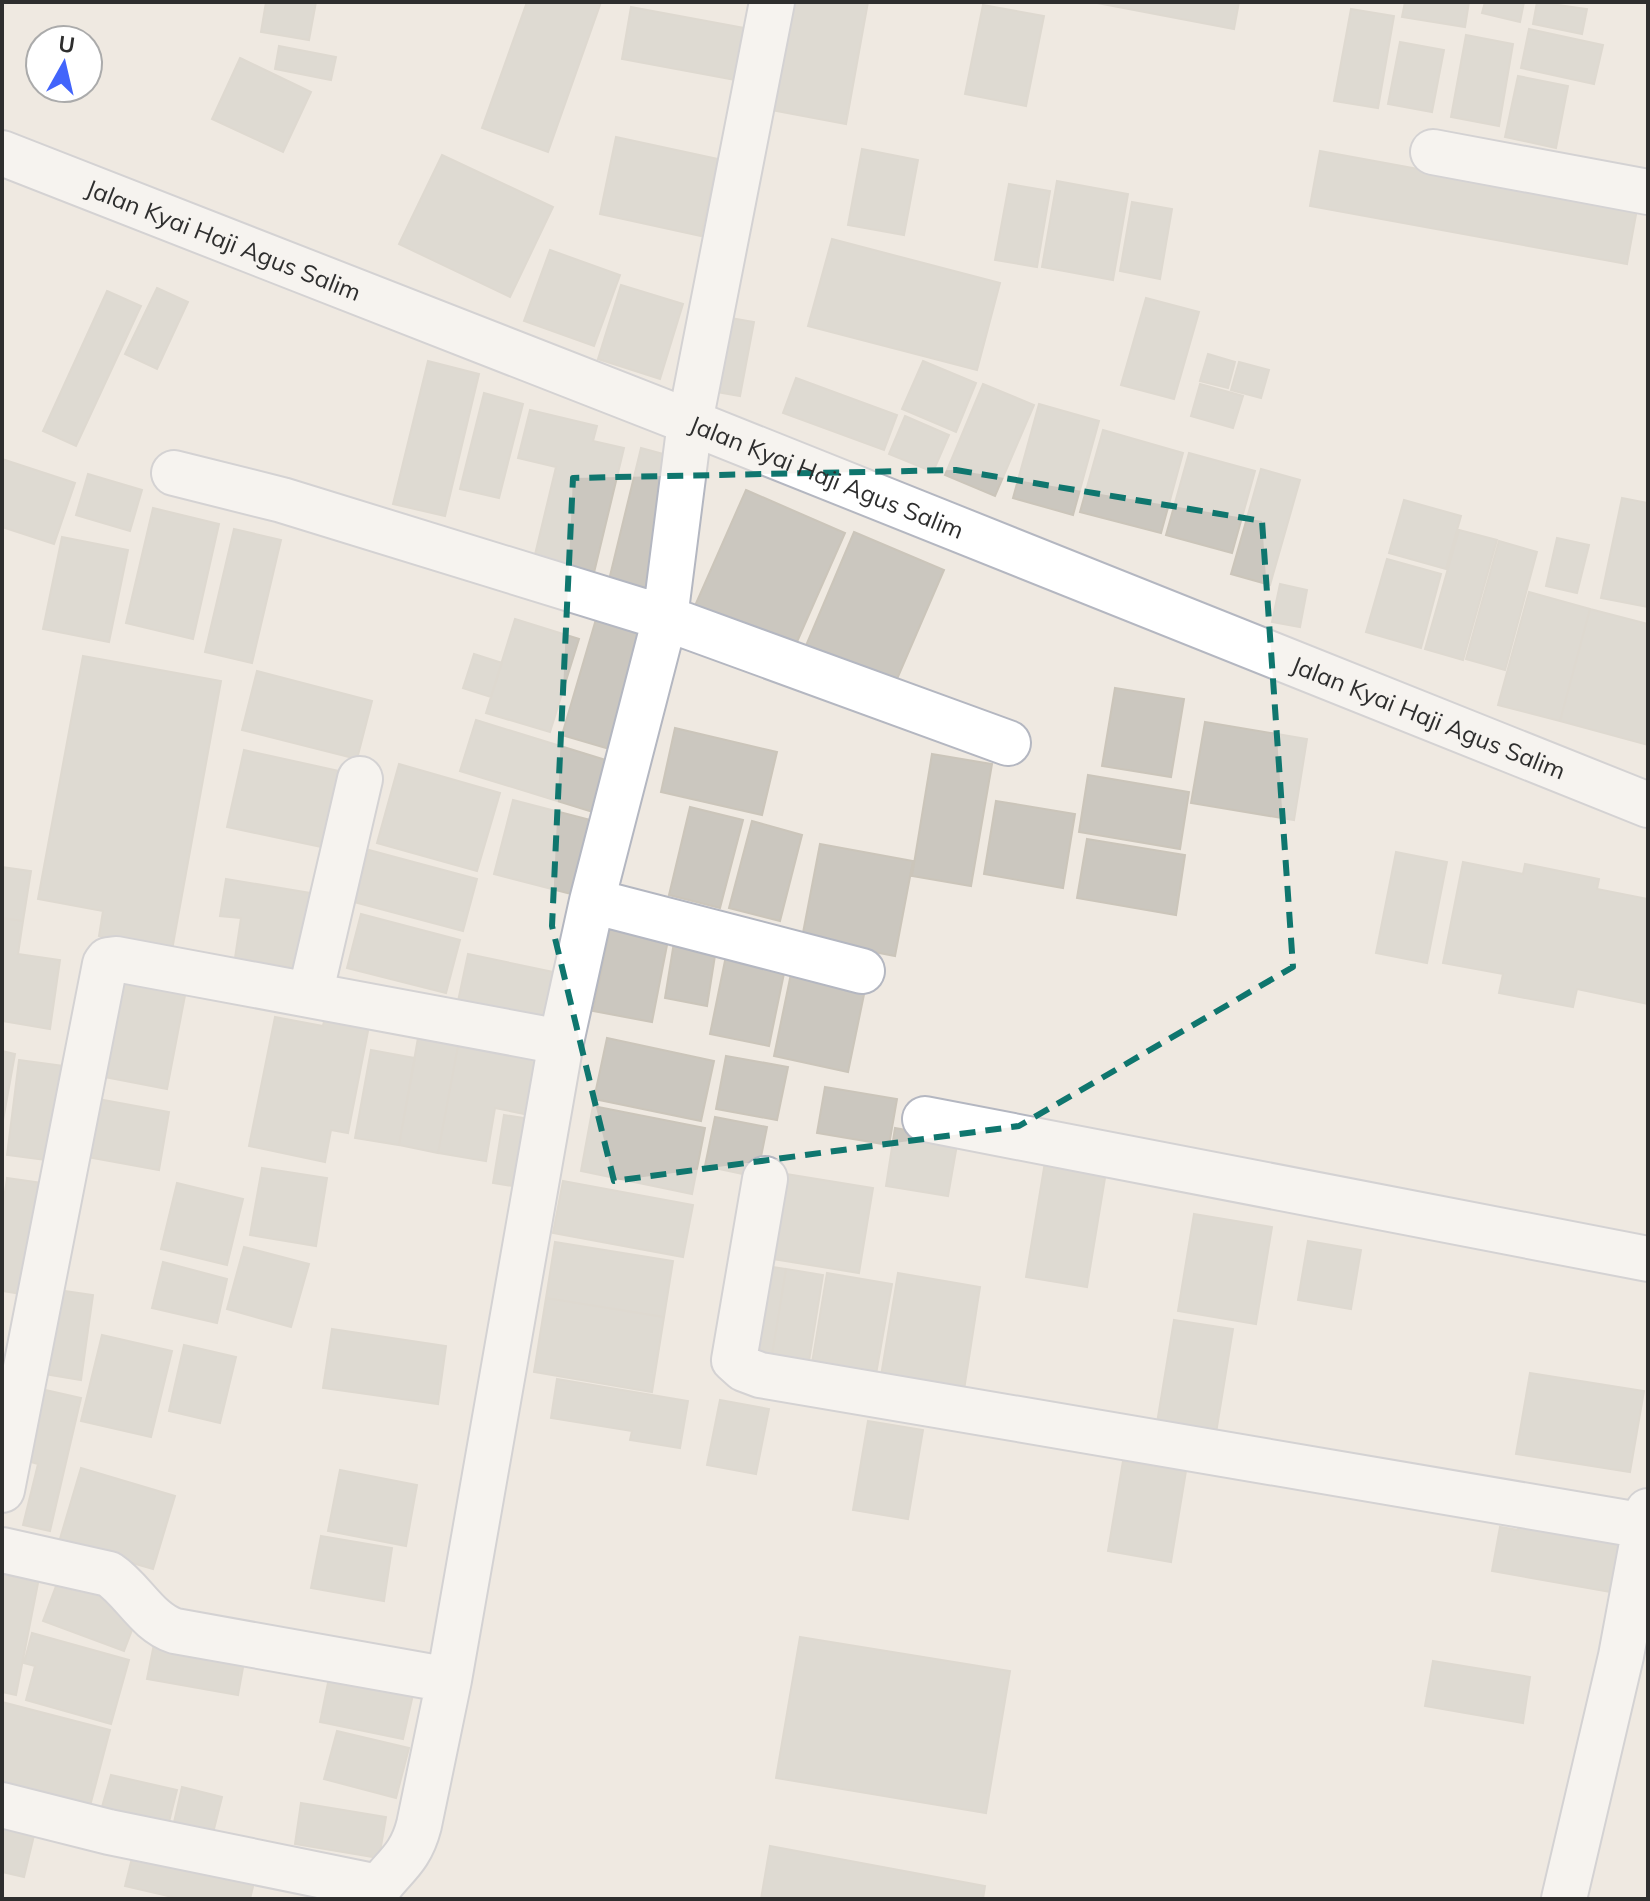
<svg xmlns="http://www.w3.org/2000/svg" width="1650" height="1901" viewBox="0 0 1650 1901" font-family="Mulish,sans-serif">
	<rect width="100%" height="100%" fill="#efe9e1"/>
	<path fill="#cbc7bf" stroke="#cbc5ba" stroke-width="2" d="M266,2h50l-7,38 -48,-8z
		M527,2h74l-53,150 -66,-24z
		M791,2h77l-22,122 -75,-14z
		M1092,2h147l-5,27z
		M1405,2h64l-4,25 -63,-10z
		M1485,2h39l-4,20 -38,-9z
		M1537,2l50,7 -5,25 -49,-10z
		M983,5l61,11 -18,90 -61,-12z
		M631,7l119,22 -9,52 -119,-22z
		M1351,9l43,7 -16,92 -44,-7z
		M1529,29l74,16 -9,39 -73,-16z
		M1466,35l47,9 -14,82 -48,-9z
		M1400,42l44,8 -12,62 -44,-8z
		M279,46l57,11 -5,23 -56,-11z
		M240,58l71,34 -28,60 -71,-33z
		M1518,76l50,10 -12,62 -51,-11z
		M616,137l102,22 -17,77 -101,-22z
		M862,149l56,11 -14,75 -56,-10z
		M1320,151l317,58 -10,55 -317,-58z
		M442,155l111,52 -43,90 -111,-53z
		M1057,181l71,13 -15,86 -71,-13z
		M1009,184l41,7 -13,76 -42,-7z
		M1132,202l40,7 -12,70 -40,-8z
		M832,239l168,44 -23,87 -169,-44z
		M550,250l70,25 -26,71 -70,-25z
		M621,285l62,19 -23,75 -62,-20z
		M157,288l31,14 -31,67 -32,-15z
		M107,291l34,15 -65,140 -33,-15z
		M1146,298l53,14 -25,87 -53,-14z
		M719,316l35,6 -14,74 -35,-6z
		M1208,354l27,8 -7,26 -28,-7z
		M428,361l51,13 -34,142 -52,-12z
		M923,361l53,22 -20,49 -54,-23z
		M1239,362l30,8 -8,28 -30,-8z
		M796,378l101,37 -13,35 -101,-37z
		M983,384l51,21 -39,91 -50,-21z
		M1200,384l43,12 -10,32 -42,-12z
		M484,393l39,11 -24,94 -39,-9z
		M1039,404l60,17 -26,94 -60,-17z
		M530,410l67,16 -4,15 31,7 -32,133 -60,-14 24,-100 -38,-9z
		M905,416l44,19 -16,37 -44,-18z
		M1103,430l80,23 -22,80 -81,-21z
		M641,448l37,10 -33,131 -36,-9z
		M1189,453l66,18 -23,82 -66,-18z
		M2,459l73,24 -21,61 -52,-17z
		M1261,469l39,11 -30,105 -39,-11z
		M88,474l54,16 -12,41 -54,-16z
		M746,490l99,43 -52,118 -99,-43z
		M1622,498l26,5v104l-47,-9z
		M1404,500l57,16 -15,53 -57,-16z
		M153,508l66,16 -26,115 -67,-16z
		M234,529l47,11 -29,123 -47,-11z
		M1459,530l38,10 -34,120 -38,-11z
		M854,532l90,38 -50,116 -89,-38z
		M62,537l66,13 -19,92 -66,-13z
		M1557,538l32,7 -12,48 -31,-7z
		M1499,541l38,11 -32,118 -39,-11z
		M1387,559l54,15 -20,74 -55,-16z
		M1280,584l27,6 -7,37 -28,-5z
		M1529,592l61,17 -30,112 -62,-16z
		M599,609l61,17 -37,127 -61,-18z
		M1590,609l58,15v121l-88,-24z
		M515,619l64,20 -29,93 -64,-19z
		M474,654l28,9 -11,34 -28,-9z
		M83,656l138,25 -49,269 -73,-14 4,-25 -65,-12z
		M257,671l115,30 -15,58 -115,-29z
		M1115,688l69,11 -13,78 -69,-11z
		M476,720l136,42 -16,51 -136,-42z
		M1205,722l102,17 -13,81 -103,-17z
		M675,728l102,24 -15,63 -101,-23z
		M244,750l104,23 -17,76 -104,-22z
		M932,754l60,10 -21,122 -59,-10z
		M399,764l101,29 -23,78 -100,-28z
		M1088,775l101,17 -9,57 -101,-17z
		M513,800l85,22 -19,74 -85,-22z
		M996,801l79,13 -12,74 -79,-14z
		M690,807l53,13 -23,88 -51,-13z
		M752,821l50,14 -22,86 -51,-13z
		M1087,839l98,16 -9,60 -99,-17z
		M820,844l93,17 -18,95 -93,-18z
		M369,850l108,29 -14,52 -109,-29z
		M1396,852l51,10 -20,101 -51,-10z
		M1463,862l60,12 2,-10 74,15 -2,10 51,10v105l-71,-15 -4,18 -74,-14 4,-19 -60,-11z
		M2,867l29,4 -8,50 -21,-3z
		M226,879l91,15 -12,76 -70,-12 6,-40 -21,-2z
		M361,914l99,26 -14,53 -99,-25z
		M2,918l21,3 -5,33 42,6 -10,69 -48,-8z
		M610,928l58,12 -16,82 -59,-11z
		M675,936l42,7 -10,63 -42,-8z
		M728,946l59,13 -18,87 -59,-12z
		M468,954l95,20 -11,51 -95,-19z
		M793,964l74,16 -19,92 -74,-16z
		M116,966l72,14 -21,109 -73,-14z
		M326,1012l44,9 -22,112 -17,-3 -6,32 -76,-16 26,-129 48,9z
		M418,1038l40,8 -20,107 -39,-8z
		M607,1038l107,23 -13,60 -107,-22z
		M458,1046l92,16 -11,55 -44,-9 -9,53 -48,-8z
		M371,1050l44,8 -16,87 -44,-7z
		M2,1051l13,3 -13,72z
		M726,1056l62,11 -11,53 -61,-11z
		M19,1060l53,7 -12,95 -53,-7z
		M825,1087l72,12 -8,46 -72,-12z
		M98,1099l71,13 -10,58 -72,-13z
		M593,1106l112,22 -13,66 -111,-23z
		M504,1115l39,6 -11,68 -39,-6z
		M715,1117l52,10 -10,50 -52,-11z
		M895,1128l63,11 -10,57 -62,-10z
		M1045,1162l61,10 -19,115 -61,-10z
		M262,1168l65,10 -11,68 -66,-11z
		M774,1172l99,16 -14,85 -99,-16z
		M7,1178l43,6 -16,112 -32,-5v-78z
		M563,1181l130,24 -10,52 -130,-24z
		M177,1183l66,16 -16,66 -66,-16z
		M1194,1214l78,13 -16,97 -78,-13z
		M1308,1241l53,9 -10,59 -53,-9z
		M555,1242l118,19 -9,56 -118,-19z
		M244,1247l65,17 -18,63 -64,-18z
		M163,1262l64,17 -10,44 -65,-15z
		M754,1264l32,5 -14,86 -32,-5z
		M786,1269l37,6 -14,86 -37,-6z
		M827,1273l65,11 -16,90 -64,-11z
		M898,1273l82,14 -16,103 -83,-14z
		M58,1290l35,5 -12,85 -37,-6z
		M546,1298l118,19 -12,75 -118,-20z
		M1174,1320l59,9 -17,104 -59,-10z
		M332,1329l114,17 -8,58 -115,-16z
		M102,1335l70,16 -21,86 -70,-16z
		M184,1345l52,12 -16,66 -51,-12z
		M1530,1373l114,18 -14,81 -114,-18z
		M557,1379l131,22 -8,47 -50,-8 2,-9 -81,-13z
		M41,1389l40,9 -31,133 -27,-6 15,-61 -14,-4z
		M720,1400l49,9 -13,65 -49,-9z
		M868,1421l55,9 -15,89 -55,-9z
		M1123,1461l63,10 -15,91 -63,-11z
		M81,1468l94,28 -22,73 -94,-27z
		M340,1470l77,15 -11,61 -78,-15z
		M1520,1516l101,18 -10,58 -119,-21 8,-44 18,3z
		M321,1536l71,12 -8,53 -73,-13z
		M2,1565l38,8 -24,122 -14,-3z
		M59,1578l81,31 -16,42 -81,-30z
		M32,1633l97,27 -18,64 -85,-24 9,-34 -11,-3z
		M156,1634l90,17 -8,44 -91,-16z
		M800,1637l210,34 -24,142 -210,-35z
		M1433,1661l97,16 -7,46 -98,-17z
		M330,1673l84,17 -11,49 -83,-17z
		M2,1702l108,28 -20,76 -88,-23z
		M337,1731l72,17 -13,50 -72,-19z
		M111,1775l66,15 -10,40 -67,-16z
		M182,1787l40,10 -11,44 -39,-10z
		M301,1803l85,14 -7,41 -84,-14z
		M2,1814l35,9 -13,54 -22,-5z
		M136,1842l121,28 -7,29h-69l-56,-13z
		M770,1846l215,40 -2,13h-222z"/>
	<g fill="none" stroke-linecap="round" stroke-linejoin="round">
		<g stroke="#b4b7c1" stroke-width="48">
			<path id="street" d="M1433,152l215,40
				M174,473l108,27 383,118 343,125
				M592,901l270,70
				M310,995l50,-216
				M925,1119l723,140
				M765,1179l-31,181 10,9 16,6 885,151
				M2,1490l103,-526 3,-4 8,-1 445,83
				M2,1550l107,24c24,16 38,48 66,57l274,49
				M2,1805l107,27 269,55
				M371,1899c18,-31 38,-35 48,-74l30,-145 112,-638 31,-141 73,-283 25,-196 82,-420
				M1564,1899l57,-243 27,-145"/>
		</g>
		<g stroke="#b4b7c1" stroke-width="48">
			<g id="secondary">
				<path id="s1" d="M2,153l688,269 958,383"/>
			</g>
		</g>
		<use href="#street" stroke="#fff" stroke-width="44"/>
		<use href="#secondary" stroke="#fff" stroke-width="44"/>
	</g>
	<path d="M0 0H1650V1901H0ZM956,470l306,51 31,446 -274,159 -405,55 -62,-255 21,-448z" fill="#efe9e1" fill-opacity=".55" fill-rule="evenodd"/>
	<path fill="none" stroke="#0f766e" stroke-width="6" stroke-dasharray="16 10" stroke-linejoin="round" d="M956,470l306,51 31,446 -274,159 -405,55 -62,-255 21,-448z"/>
	<g text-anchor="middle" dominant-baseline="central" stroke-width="6" stroke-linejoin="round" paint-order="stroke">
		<g font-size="24" fill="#2e2e2e" stroke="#fff">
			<text stroke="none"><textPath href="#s1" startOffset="238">Jalan Kyai Haji Agus Salim</textPath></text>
			<text stroke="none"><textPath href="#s1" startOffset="886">Jalan Kyai Haji Agus Salim</textPath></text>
			<text stroke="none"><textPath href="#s1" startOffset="1534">Jalan Kyai Haji Agus Salim</textPath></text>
		</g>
	</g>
	<rect width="1650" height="1901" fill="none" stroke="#2e2e2e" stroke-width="8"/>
	<g transform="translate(64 64) rotate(8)"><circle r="38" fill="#ffffff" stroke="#ababab" stroke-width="2"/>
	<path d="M0-6L14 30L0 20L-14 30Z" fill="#4264fb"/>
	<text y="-12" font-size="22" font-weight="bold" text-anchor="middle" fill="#2e2e2e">U</text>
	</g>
</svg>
